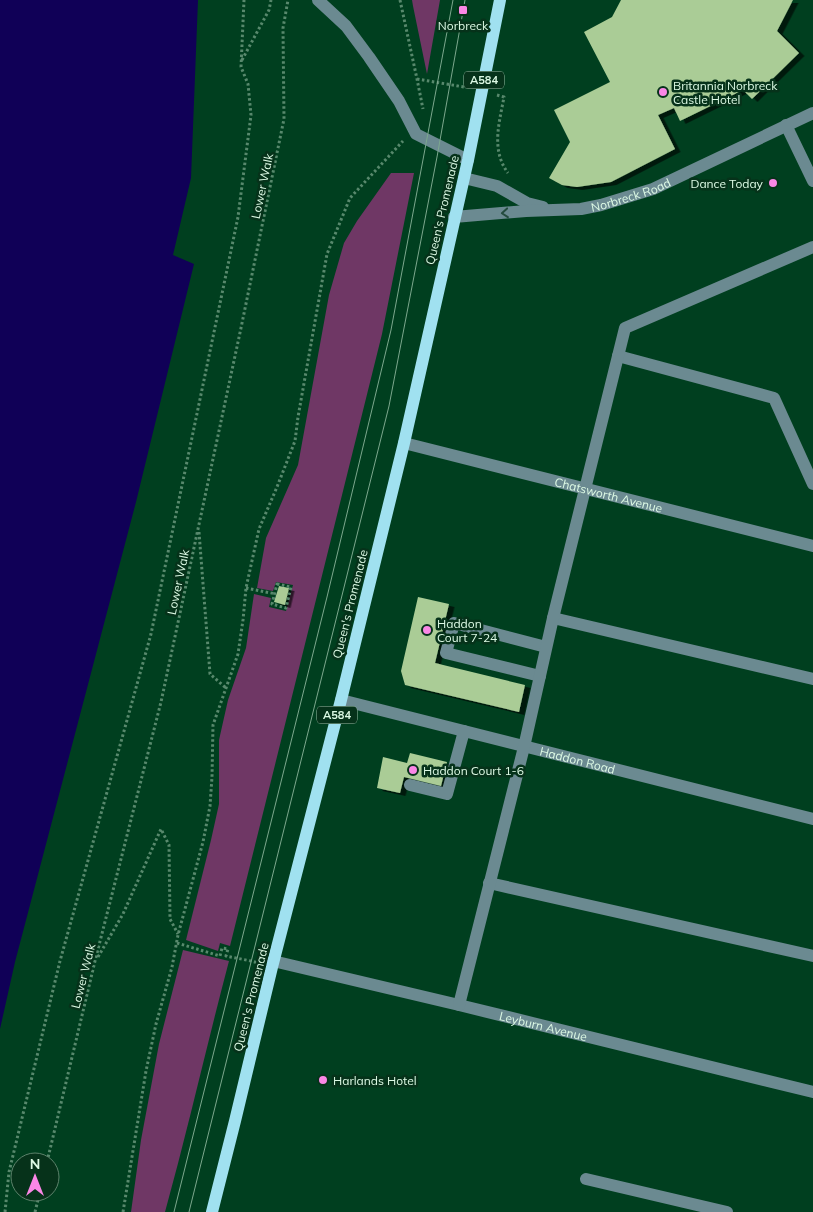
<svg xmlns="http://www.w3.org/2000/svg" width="813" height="1212" viewBox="0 0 813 1212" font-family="Mulish,sans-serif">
	<defs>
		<filter id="shadow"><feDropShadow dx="5.5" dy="3" stdDeviation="0" flood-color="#0009"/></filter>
	</defs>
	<rect width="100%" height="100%" fill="#003f1f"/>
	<path fill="#6f3765" d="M412,0h28l-13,74 -14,-68z
		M391,173h23l-32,161 -152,612 -10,-3 -2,8 -32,-11 25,-100 8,-36v-64l9,-40 18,-52 8,-54 17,4 -2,9 17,4 7,-26 -17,-3 -3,9 -16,-3 9,-50 32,-73 31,-170 15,-52 13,-22z
		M183,950l46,11c-22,83 -41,168 -64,251h-34l10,-72 18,-96z"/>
	<path fill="#100057" d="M0,0h198l-7,178 -18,77 21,9 -58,238 -121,460 -15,67z"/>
	<path fill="#aacc96" filter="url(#shadow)" d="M621,0h172l-16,31 22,22 -47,46 -9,-9 -63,31 -6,-13 -16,7 17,34 -64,33 -34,5 -15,-2 -13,-7 21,-36 -16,-32 56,-28 -26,-50 28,-15z
		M279,586l10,2 -4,17 -11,-3z
		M418,597l31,7 -14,59 90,22 -6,27 -114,-27 -4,-14z
		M410,753l37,9 -6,24 -37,-9 -4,16 -23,-5 6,-31 24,6z"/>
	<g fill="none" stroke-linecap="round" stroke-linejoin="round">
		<path stroke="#58896d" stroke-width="3" stroke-dasharray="2.5 2.5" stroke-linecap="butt" d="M400,0l17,79 6,30
			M242,60l27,-50 2,-10
			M417,79l47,8
			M497,95l7,2c-5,27 -13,53 4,76
			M199,532l11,142 16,14
			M277,584l14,3 -5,21 -14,-4z
			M246,588l30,6
			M177,943l43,13 2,-8 6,1 -2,7 25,5 7,2
			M98,957l25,-43 38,-85 8,16 1,74 8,15
			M47,1162l48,-201 66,-259 80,-374 43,-209 -1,-91 5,-28
			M5,1212l4,-40 51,-211 91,-327 87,-417 13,-102 -3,-31 -7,-17 3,-67
			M35,1212l5,-20
			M123,1212l23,-141 10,-47 16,-57 6,-32 25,-93 7,-36 2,-29 1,-52 25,-71 5,-34 3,-32 13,-59 18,-42 18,-46 3,-24 29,-163 23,-56 53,-57"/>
		<g stroke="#6b8a91" stroke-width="12">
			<path d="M318,0l28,26 23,31 30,44 17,33 52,26"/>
			<path d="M786,125l27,56"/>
			<path d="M464,178l33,8 30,17 16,4"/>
			<path id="s1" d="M454,217l72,-6 55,-2 20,-4 52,-16 160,-76"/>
			<path d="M618,356l156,42 39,86"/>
			<path id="s2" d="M404,443l409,103"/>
			<path d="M553,618l260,61"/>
			<path d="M540,676l-94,-23 8,-30 92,24"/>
			<path id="s3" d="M341,700l472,119"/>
			<path d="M410,785l37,9 17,-63"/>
			<path d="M489,883l324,73"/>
			<path id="s4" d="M273,961l186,44 354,87"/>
			<path d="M459,1005l65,-258 29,-129 72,-290 188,-81"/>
			<path d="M586,1179l141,33"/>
		</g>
		<path stroke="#a0e1f0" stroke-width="12" d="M212,1212l23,-91 37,-154 69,-267 63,-257 64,-283 32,-160"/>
		<path stroke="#7ca88e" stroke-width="1" d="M174,1212l153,-615 64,-267 62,-330
			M189,1212l200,-806 48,-249 28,-157"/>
	</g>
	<defs><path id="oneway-chevron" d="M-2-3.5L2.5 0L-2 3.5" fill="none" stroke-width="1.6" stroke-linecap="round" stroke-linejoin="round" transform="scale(1.25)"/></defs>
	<use stroke="#244c3e" href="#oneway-chevron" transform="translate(505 213) rotate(175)"/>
	<g fill="#fa87e6" stroke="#06321a" stroke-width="2">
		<rect x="458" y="5" width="10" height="10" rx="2.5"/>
		<circle cx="663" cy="92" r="5"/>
		<circle cx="773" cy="183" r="5"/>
		<circle cx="427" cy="630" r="5"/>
		<circle cx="413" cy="770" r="5"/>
		<circle cx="323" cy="1080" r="5"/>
	</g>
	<g text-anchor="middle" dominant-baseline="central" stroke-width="5" stroke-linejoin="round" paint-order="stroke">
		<g fill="#06321a" stroke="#9cbea8" stroke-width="1">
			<rect x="464" y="71.5" width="40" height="17" rx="4"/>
			<rect x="317" y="706.5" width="40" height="17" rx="4"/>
		</g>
		<g font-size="11" font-weight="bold" fill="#ddfae5">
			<text x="484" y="80">A584</text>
			<text x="337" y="715">A584</text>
		</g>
		<g font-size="12" fill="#ddfae5" stroke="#06321a" text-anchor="start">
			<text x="463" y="25" text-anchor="middle">Norbreck</text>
			<text x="673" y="85">Britannia Norbreck<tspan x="673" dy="14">Castle Hotel</tspan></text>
			<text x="763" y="183" text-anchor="end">Dance Today</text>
			<text x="437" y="623">Haddon<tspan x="437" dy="14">Court 7-24</tspan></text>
			<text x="423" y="770">Haddon Court 1-6</text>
			<text x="333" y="1080">Harlands Hotel</text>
		</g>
		<g font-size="12" fill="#ddfae5" stroke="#06321a">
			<text transform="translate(262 186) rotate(-78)">Lower Walk</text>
			<text stroke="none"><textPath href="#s1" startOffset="179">Norbreck Road</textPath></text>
			<text transform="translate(442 210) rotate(-77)">Queen's Promenade</text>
			<text stroke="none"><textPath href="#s2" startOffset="211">Chatsworth Avenue</textPath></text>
			<text transform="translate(178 582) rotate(-78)">Lower Walk</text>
			<text transform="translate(350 604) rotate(-76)">Queen's Promenade</text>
			<text stroke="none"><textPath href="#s3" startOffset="244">Haddon Road</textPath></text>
			<text transform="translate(83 976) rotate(-76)">Lower Walk</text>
			<text transform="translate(251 997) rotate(-76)">Queen's Promenade</text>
			<text stroke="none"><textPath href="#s4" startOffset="278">Leyburn Avenue</textPath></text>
		</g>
	</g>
	<g transform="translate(35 1177)"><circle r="24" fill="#06321a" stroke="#5c826b"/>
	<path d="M0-4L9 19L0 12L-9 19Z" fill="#fa87e6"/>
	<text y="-8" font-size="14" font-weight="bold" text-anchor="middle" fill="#ddfae5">N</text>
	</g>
</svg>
